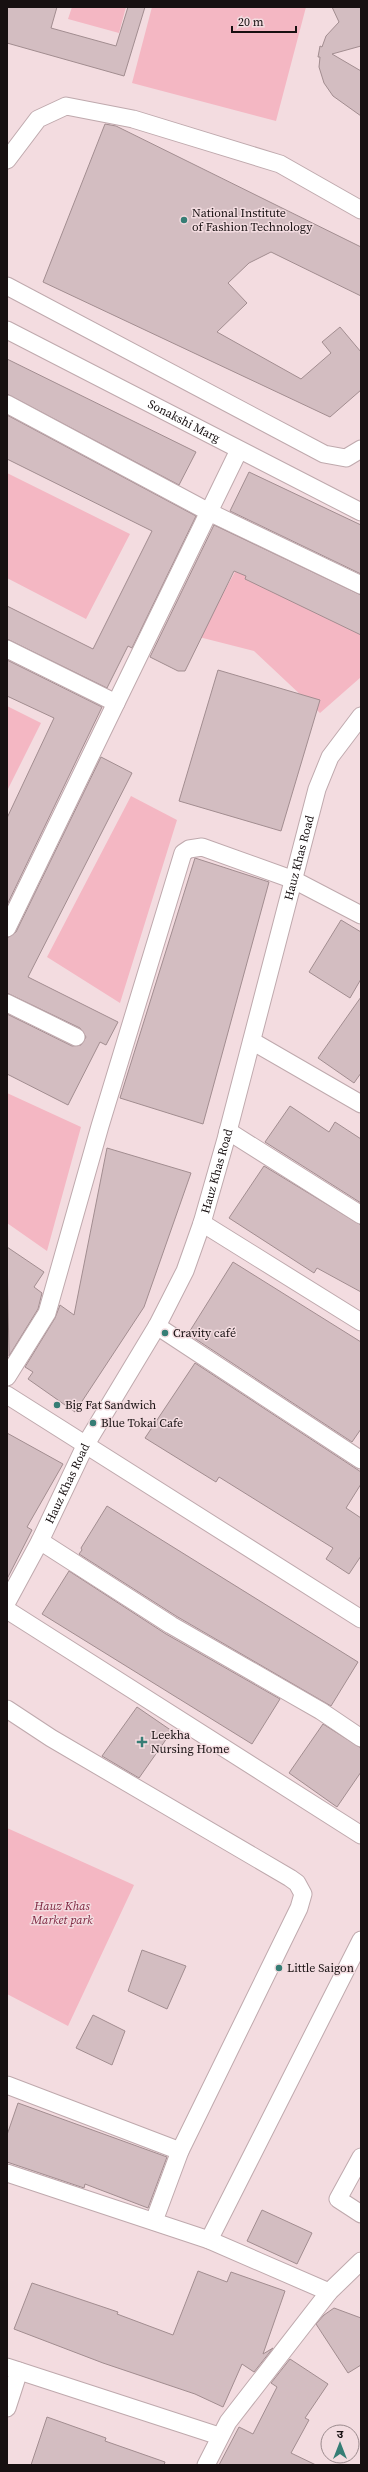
<svg xmlns="http://www.w3.org/2000/svg" width="368" height="2472" viewBox="0 0 368 2472" font-family="'Source Serif 4','Noto Sans Devanagari',serif">
	<rect width="100%" height="100%" fill="#f3dce0"/>
	<path fill="#f4b7c3" d="M72,7h54l-7,26 -51,-14z
		M152,7h154l-30,114 -144,-38z
		M7,473l123,61 -44,85 -79,-41z
		M236,570l125,61v46l-41,36 -66,-62 -55,-14z
		M7,706l34,17 -34,68z
		M131,796l46,24 -57,183 -73,-46z
		M7,1093l74,34 -34,124 -40,-28z
		M7,1828l127,57 -66,141 -61,-32z"/>
	<path fill="#d3bdc1" stroke="#a28d90" d="M7,7h50l-6,21 65,18 12,-39h17l-21,69 -117,-33z
		M332,7h29v39l-29,8 29,17v45l-28,-20 -9,-13 -5,-16 1,-10h-2l2,-11 2,1 4,-11 13,-14z
		M105,124l11,2 245,121v49l-90,-44 -22,11 -21,20 19,20 -30,29 84,47 30,-26 -9,-11 18,-15 21,25v38l-31,27 -287,-135z
		M7,359l189,93 -17,33 -172,-91z
		M7,415l189,101 -64,132 -4,-2 -21,42 -100,-49v-33l86,43 59,-118 -145,-72z
		M249,472l112,53v49l-131,-63z
		M214,525l147,70v40l-116,-56 1,-3 -12,-5 -49,100h-7l-28,-14z
		M7,660l95,47 -95,198v-87l47,-100 -47,-22z
		M218,670l102,30 -39,131 -102,-30z
		M101,757l31,16 -104,204 90,45 -12,23 -6,-3 -32,63 -61,-31v-60l65,32 9,-1 5,-8 -6,-9 -73,-35v-55l9,-6z
		M195,858l74,24 -66,242 -83,-26z
		M341,920l20,12v47l-11,19 -41,-26z
		M361,997v76l-7,10 -36,-25z
		M290,1106l39,26 6,-10 26,17v64l-96,-61z
		M107,1148l84,25 -47,134 -69,105 -47,-33 5,-7 -8,-5 30,-49 5,-13 14,10z
		M264,1166l97,59v67l-44,-24 -3,5 -85,-55z
		M7,1247l37,25 -10,15 8,6 -4,16 -29,47z
		M233,1262l128,80v87l-9,13 -164,-108z
		M195,1363l166,109v12l-15,24 15,10v38l-12,18 -23,-15 7,-11 -114,-71 -3,5 -71,-44z
		M7,1433l56,31 -36,63 5,3 -25,49z
		M107,1506l251,156 -27,44 -155,-90 -97,-62 3,-4 -1,-2z
		M69,1571l97,63 114,65 -28,45 -210,-130z
		M137,1707l35,24 -33,47 -37,-22z
		M323,1724l38,24v24l-24,35 -48,-34z
		M142,1950l44,16 -19,43 -39,-18z
		M93,2015l32,16 -13,34 -36,-17z
		M18,2103l149,54 -19,51 -63,-24 -1,4 -77,-26v-27z
		M262,2210l50,23 -15,31 -50,-23z
		M198,2271l29,11 4,-10 54,19 -22,63 10,-6 -19,24 -12,-8 -19,43 -28,-13 -92,-31 -89,-34 18,-46 86,29 -1,2 56,21z
		M334,2308l27,10v47l-13,8 -32,-49 8,-9z
		M290,2359l38,25 -23,34 4,2 -18,33 25,12h-97l20,-38 14,7 24,-47 -6,-4z
		M47,2417l59,21 -1,3 60,21 -1,3h-133z"/>
	<g fill="none" stroke-linecap="round" stroke-linejoin="round">
		<g stroke="#bfa9ad" stroke-width="19">
			<g id="minor">
				<path d="M7,160l31,-41 28,-13 67,13 147,45 81,46"/>
				<path d="M7,286l317,168 22,4 15,-9"/>
				<path id="s1" d="M7,330l354,182"/>
				<path d="M7,404l202,108 152,73"/>
				<path d="M7,649l109,54 123,-253"/>
				<path d="M7,928l109,-225"/>
				<path d="M7,1003l69,34"/>
				<path d="M252,1041l109,63"/>
				<path d="M228,1131l133,84"/>
				<path d="M202,1223l159,99"/>
				<path d="M157,1326l204,134"/>
				<path d="M7,1377l40,-64 53,-187 83,-273 6,-4 13,-2 92,33 67,35"/>
				<path d="M7,1395l354,224"/>
				<path d="M40,1541l131,84 150,86 40,27"/>
				<path id="s2" d="M7,1602l33,-61 46,-97 71,-118 28,-55 17,-48 24,-84 91,-350 13,-32 31,-41"/>
				<path d="M7,1610l354,225"/>
				<path d="M7,1709l44,29 239,140 7,5 6,11 -4,14 -119,243 -26,70"/>
				<path d="M7,2085l173,66"/>
				<path d="M361,2157l-23,42 23,15"/>
				<path d="M7,2173l202,67 120,52"/>
				<path d="M209,2240l152,-300"/>
				<path d="M7,2367l212,69"/>
				<path d="M7,2408l12,-37"/>
				<path d="M206,2465l22,-43 101,-130 32,-31"/>
			</g>
		</g>
		<use href="#minor" stroke="#fff" stroke-width="17"/>
	</g>
	<g fill="#367d75" stroke="#f3dce0" stroke-width="1.5">
		<circle cx="184" cy="220" r="4"/>
		<circle cx="165" cy="1333" r="4"/>
		<circle cx="57" cy="1405" r="4"/>
		<circle cx="93" cy="1423" r="4"/>
		<path d="M140 1736h4v4h4v4h-4v4h-4v-4h-4v-4h4z"/>
		<circle cx="279" cy="1968" r="4"/>
	</g>
	<g text-anchor="middle" dominant-baseline="central" stroke-width="3" stroke-linejoin="round" paint-order="stroke">
		<g font-size="12" fill="#171011" stroke="#f3dce0" text-anchor="start">
			<text x="192" y="213">National Institute<tspan x="192" dy="14">of Fashion Technology</tspan></text>
			<text x="173" y="1333">Cravity café</text>
			<text x="65" y="1405">Big Fat Sandwich</text>
			<text x="101" y="1423">Blue Tokai Cafe</text>
			<text x="151" y="1735">Leekha<tspan x="151" dy="14">Nursing Home</tspan></text>
			<text x="287" y="1968">Little Saigon</text>
		</g>
		<g font-size="12" fill="#171011" stroke="#f3dce0">
			<text stroke="none"><textPath href="#s1" startOffset="199">Sonakshi Marg</textPath></text>
			<text stroke="none"><textPath href="#s2" startOffset="805">Hauz Khas Road</textPath></text>
			<text stroke="none"><textPath href="#s2" startOffset="481">Hauz Khas Road</textPath></text>
			<text stroke="none"><textPath href="#s2" startOffset="133">Hauz Khas Road</textPath></text>
		</g>
		<g font-size="12" font-style="italic" fill="#7d2640" stroke="#f3dce0">
			<text x="62" y="1906">Hauz Khas<tspan x="62" dy="14">Market park</tspan></text>
		</g>
	</g>
	<rect width="368" height="2472" fill="none" stroke="#171011" stroke-width="16"/>
	<g transform="translate(340 2444)"><circle r="19" fill="#f3dce0" stroke="#9b8a8d"/>
	<path d="M0-3L7 15L0 10L-7 15Z" fill="#367d75"/>
	<text y="-6" font-size="11" font-weight="bold" text-anchor="middle" fill="#171011">उ</text>
	</g>
	<path d="M232 26v6h64v-6" fill="none" stroke="#171011" stroke-width="2"/>
	<text x="238" y="26" font-size="12" fill="#171011" stroke="#f3dce0" stroke-width="3" paint-order="stroke">20 m</text>
</svg>
